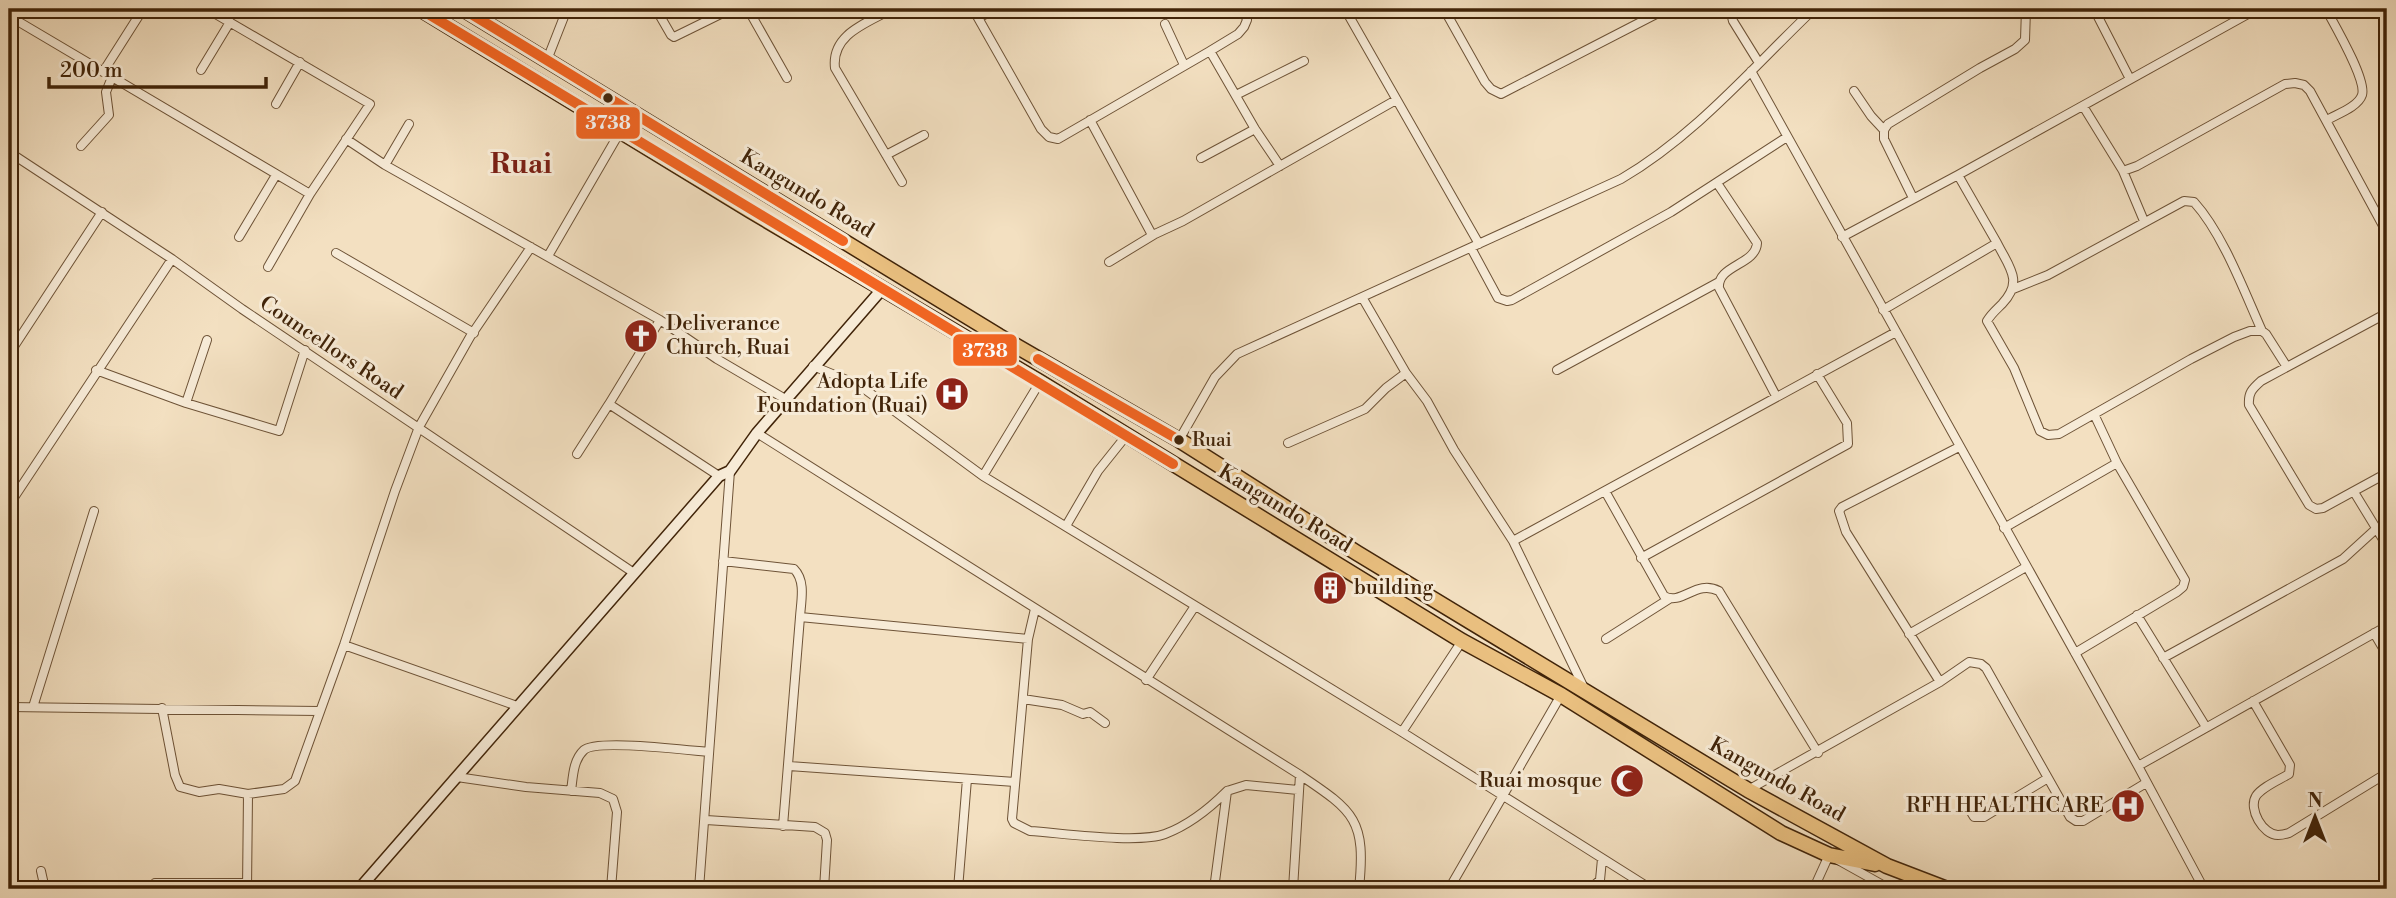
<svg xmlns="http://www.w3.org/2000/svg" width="2396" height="898" viewBox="0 0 2396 898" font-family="'Libre Bodoni',serif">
	<rect width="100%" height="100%" fill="#f3e0c1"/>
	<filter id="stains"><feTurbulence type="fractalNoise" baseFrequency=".00286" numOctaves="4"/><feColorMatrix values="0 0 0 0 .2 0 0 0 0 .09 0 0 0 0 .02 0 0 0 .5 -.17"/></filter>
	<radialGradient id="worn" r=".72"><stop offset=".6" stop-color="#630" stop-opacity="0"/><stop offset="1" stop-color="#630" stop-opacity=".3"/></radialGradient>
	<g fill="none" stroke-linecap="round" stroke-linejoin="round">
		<g stroke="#6e5337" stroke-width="10">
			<path id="street" d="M656,9l15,26 3,2 57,-28
				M748,9l39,69
				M892,9c-25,14 -61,25 -57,59l67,114
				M973,9l68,120 8,8 9,2 152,-88 45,78 25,37
				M1345,9l134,235
				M1444,9l41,73 6,7 10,5 165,-85
				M1730,9l3,12 26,42
				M2094,9l36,70
				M2326,9c8,15 41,71 36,86 -4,12 -25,19 -35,25
				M9,16l301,178 60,-90 -163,-95
				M978,18l17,-9
				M1165,24l19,41
				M1210,51l28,-17 6,-7 3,-7 -4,-11
				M547,60l20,-51
				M201,70l29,-48
				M1751,71l387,695 66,123
				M103,72l40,-63
				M1854,91l17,25 13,14
				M1236,95l68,-34
				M276,104l24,-42
				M2083,106l40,65 14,-5 148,-82 10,-1 9,2 6,6 77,142
				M1090,120l61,113 4,1 28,-13 213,-121
				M346,139l39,26 275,155 -51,84 110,72
				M81,146l28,-31 -3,-23 6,-15
				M9,152l163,107 70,50 392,264
				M886,155l38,-20
				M1201,158l54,-29
				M385,165l24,-41
				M2123,171l21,50
				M1958,175l39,68
				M1717,183l40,60c-1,22 -40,22 -38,45l57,108
				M1913,198l-29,-59v-9l4,-6 92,-56 35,-19 10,-9 1,-31
				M239,237l37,-62
				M1842,237l116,-62 299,-166
				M1471,248l27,50 9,3 5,-1 159,-88 116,-75
				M336,253l138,80
				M548,256l69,-119
				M1109,262l46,-28
				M268,267l42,-73
				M2013,289l35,-14 136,-74 10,1c29,32 50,89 68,129
				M1362,297l44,76
				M1883,310l114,-67c12,24 27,38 5,61 -6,6 -11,10 -15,17l27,47 26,63 8,4 11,-1 132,-75 43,-22 16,-6h12l4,3 21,33
				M2387,313l-126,68c-9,8 -13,12 -12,24l60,100 7,4 7,-1 64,-35
				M660,320l57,39 70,41
				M9,354l93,-142
				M813,366l46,19 124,91 419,256 249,157
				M96,370l90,33 93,28 26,-81
				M1557,370l162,-88
				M186,403l21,-63
				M757,433l543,342 -7,114
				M1179,440l36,-63 22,-23 384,-175c75,-44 131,-111 193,-170
				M1288,443l77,-34 21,-21 20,-15 21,28 27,49 59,91 71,147
				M577,454l32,-50
				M983,476l57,-94
				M1605,491l59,105c18,10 32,-17 55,-5l99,162
				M2354,492l33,54
				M9,505l163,-246
				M1066,526l32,-55 28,-35
				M2004,528l113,-65 -23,-49
				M1513,541l383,-209
				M1641,558l207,-114 -1,-21 -30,-49
				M723,561l71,8c12,12 7,32 6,48
				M1035,609l-7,30 -16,180 2,4 16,8c32,2 108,13 135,3 24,-9 44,-25 62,-43
				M2137,615l69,112
				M2374,633l13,22
				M1909,634l117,-67
				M1606,639l63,-40
				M344,645l173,61
				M2075,653l102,-61 6,-5 2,-7 -68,-117
				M2163,658l180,-99 34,-31
				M1146,680l49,-74
				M1940,682l-94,-150 -7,-21 3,-4 117,-60
				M1023,699l39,6 21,9 7,-2 15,11
				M2253,701l37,64 -1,9c-10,6 -27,13 -33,22 -8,13 7,39 22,39 4,0 8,-1 11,-2l98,-60
				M9,707l310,4
				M33,707l61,-196
				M162,708l13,67 5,12 19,5 20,-3 29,5 36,-5 11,-8 49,-136 51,-154 24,-64 51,-90 61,-90
				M1402,732l60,-91
				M789,766l226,16
				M2138,766l249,-140
				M1300,775c55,37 66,45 59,114
				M457,777l69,10 74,6 13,6 4,13 -6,77
				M2048,778l22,39 6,4h7l63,-38
				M1748,790l192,-108 29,-20 12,2 5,4 62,110 -64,39h-10l-6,-10
				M571,791c2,-14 2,-31 13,-41 12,-11 103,0 124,2
				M706,820l109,7 10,6 2,7 -3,49
				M783,826l17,-209 228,22
				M41,871l4,18
				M155,883h92
				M1814,888l15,-33 61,34
				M247,889l1,-95
				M699,889l31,-418
				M958,889l9,-110
				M1214,889l13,-98 19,-6 52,5
				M1449,889l112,-194
				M1590,889l10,-9 2,-21"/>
		</g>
		<g stroke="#412409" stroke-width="13">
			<path id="secondary" d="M359,889l360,-413 11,-5 27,-38 126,-145"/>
		</g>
		<g stroke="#412409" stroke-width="17">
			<path id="highway" d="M420,9l331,202 289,171 422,259 99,54 220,138 48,22 46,9
				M463,9l536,327 180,104 178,113 391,237 139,76 60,23"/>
		</g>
		<use href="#street" stroke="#f7ebd7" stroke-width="8"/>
		<use href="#secondary" stroke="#f7ebd7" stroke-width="10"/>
		<use href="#highway" stroke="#eac080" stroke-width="14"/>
		<g stroke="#f7ebd7" stroke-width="16">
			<path id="bus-1" d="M420,9l753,455
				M463,9l380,232
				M1038,359l141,81"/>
		</g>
		<use href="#bus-1" stroke="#f26522" stroke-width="10"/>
	</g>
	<defs>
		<g id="church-disc" transform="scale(1.75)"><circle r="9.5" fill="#8f2418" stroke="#f7ebd7"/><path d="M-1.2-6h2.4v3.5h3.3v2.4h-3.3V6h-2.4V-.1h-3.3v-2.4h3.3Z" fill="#fff"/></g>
		<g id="hospital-disc" transform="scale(1.75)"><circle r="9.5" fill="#8f2418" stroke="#f7ebd7"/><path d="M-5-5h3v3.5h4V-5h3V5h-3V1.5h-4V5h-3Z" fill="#fff"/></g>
		<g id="building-disc" transform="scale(1.75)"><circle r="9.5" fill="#8f2418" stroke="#f7ebd7"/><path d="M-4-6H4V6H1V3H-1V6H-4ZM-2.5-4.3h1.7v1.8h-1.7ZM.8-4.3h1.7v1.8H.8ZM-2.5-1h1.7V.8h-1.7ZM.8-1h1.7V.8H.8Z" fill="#fff"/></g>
		<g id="mosque-disc" transform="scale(1.75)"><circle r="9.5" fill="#8f2418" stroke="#f7ebd7"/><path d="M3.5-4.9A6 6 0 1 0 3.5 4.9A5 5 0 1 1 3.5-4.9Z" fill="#fff"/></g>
	</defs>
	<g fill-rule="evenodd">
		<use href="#church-disc" x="641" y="336"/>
		<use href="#hospital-disc" x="952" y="394"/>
		<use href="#building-disc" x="1330" y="588"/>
		<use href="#mosque-disc" x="1627" y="781"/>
		<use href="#hospital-disc" x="2128" y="806"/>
	</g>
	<g fill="#412409" stroke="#f7ebd7" stroke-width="2.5">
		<circle cx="608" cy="98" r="6"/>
		<circle cx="1179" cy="440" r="6"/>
	</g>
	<g text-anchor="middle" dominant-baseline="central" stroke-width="6" stroke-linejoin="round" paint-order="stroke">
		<g font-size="19" fill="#412409" stroke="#f7ebd7" text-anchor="start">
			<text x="1192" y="440">Ruai</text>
		</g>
		<g font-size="21" fill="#412409" stroke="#f7ebd7">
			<text transform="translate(807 194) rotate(31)">Kangundo Road</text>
			<text transform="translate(331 348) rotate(34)">Councellors Road</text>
			<text transform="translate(1285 509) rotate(31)">Kangundo Road</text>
			<text transform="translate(1777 780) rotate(29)">Kangundo Road</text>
		</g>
		<g font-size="21" fill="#412409" stroke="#f7ebd7" text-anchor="end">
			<text x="666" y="324" text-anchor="start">Deliverance<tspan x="666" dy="24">Church, Ruai</tspan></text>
			<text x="928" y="382">Adopta Life<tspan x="928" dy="24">Foundation (Ruai)</tspan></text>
			<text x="1354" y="588" text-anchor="start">building</text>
			<text x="1602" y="781">Ruai mosque</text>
			<text x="2104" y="806">RFH HEALTHCARE</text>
		</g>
		<g font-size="28" font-weight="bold" fill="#7a1f14" stroke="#f7ebd7">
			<text x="521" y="164">Ruai</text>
		</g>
	</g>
	<g stroke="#f7ebd7" stroke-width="2.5">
		<rect x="575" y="106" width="66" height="34" rx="7" fill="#f26522"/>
		<rect x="952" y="333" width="66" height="34" rx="7" fill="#f26522"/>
	</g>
	<g font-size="19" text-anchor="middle" font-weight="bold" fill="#fff">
		<text x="608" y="129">3738</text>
		<text x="985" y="357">3738</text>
	</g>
	<rect width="2396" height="898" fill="none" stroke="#f3e0c1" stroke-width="35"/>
	<rect x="10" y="10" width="2375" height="877" fill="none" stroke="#412409" stroke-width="3.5"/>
	<rect x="18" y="18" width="2361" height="863" fill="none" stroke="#412409" stroke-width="2"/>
	<g transform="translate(2315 817)" stroke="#f7ebd7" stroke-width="5" paint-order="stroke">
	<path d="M0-5L12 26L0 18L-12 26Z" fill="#412409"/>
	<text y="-10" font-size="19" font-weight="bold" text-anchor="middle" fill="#412409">N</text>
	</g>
	<path d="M49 77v10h217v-10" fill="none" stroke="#412409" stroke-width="3.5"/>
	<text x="60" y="77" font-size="21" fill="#412409" stroke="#f7ebd7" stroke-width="5" paint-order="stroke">200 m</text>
	<rect width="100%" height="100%" filter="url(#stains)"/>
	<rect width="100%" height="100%" fill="url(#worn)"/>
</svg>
